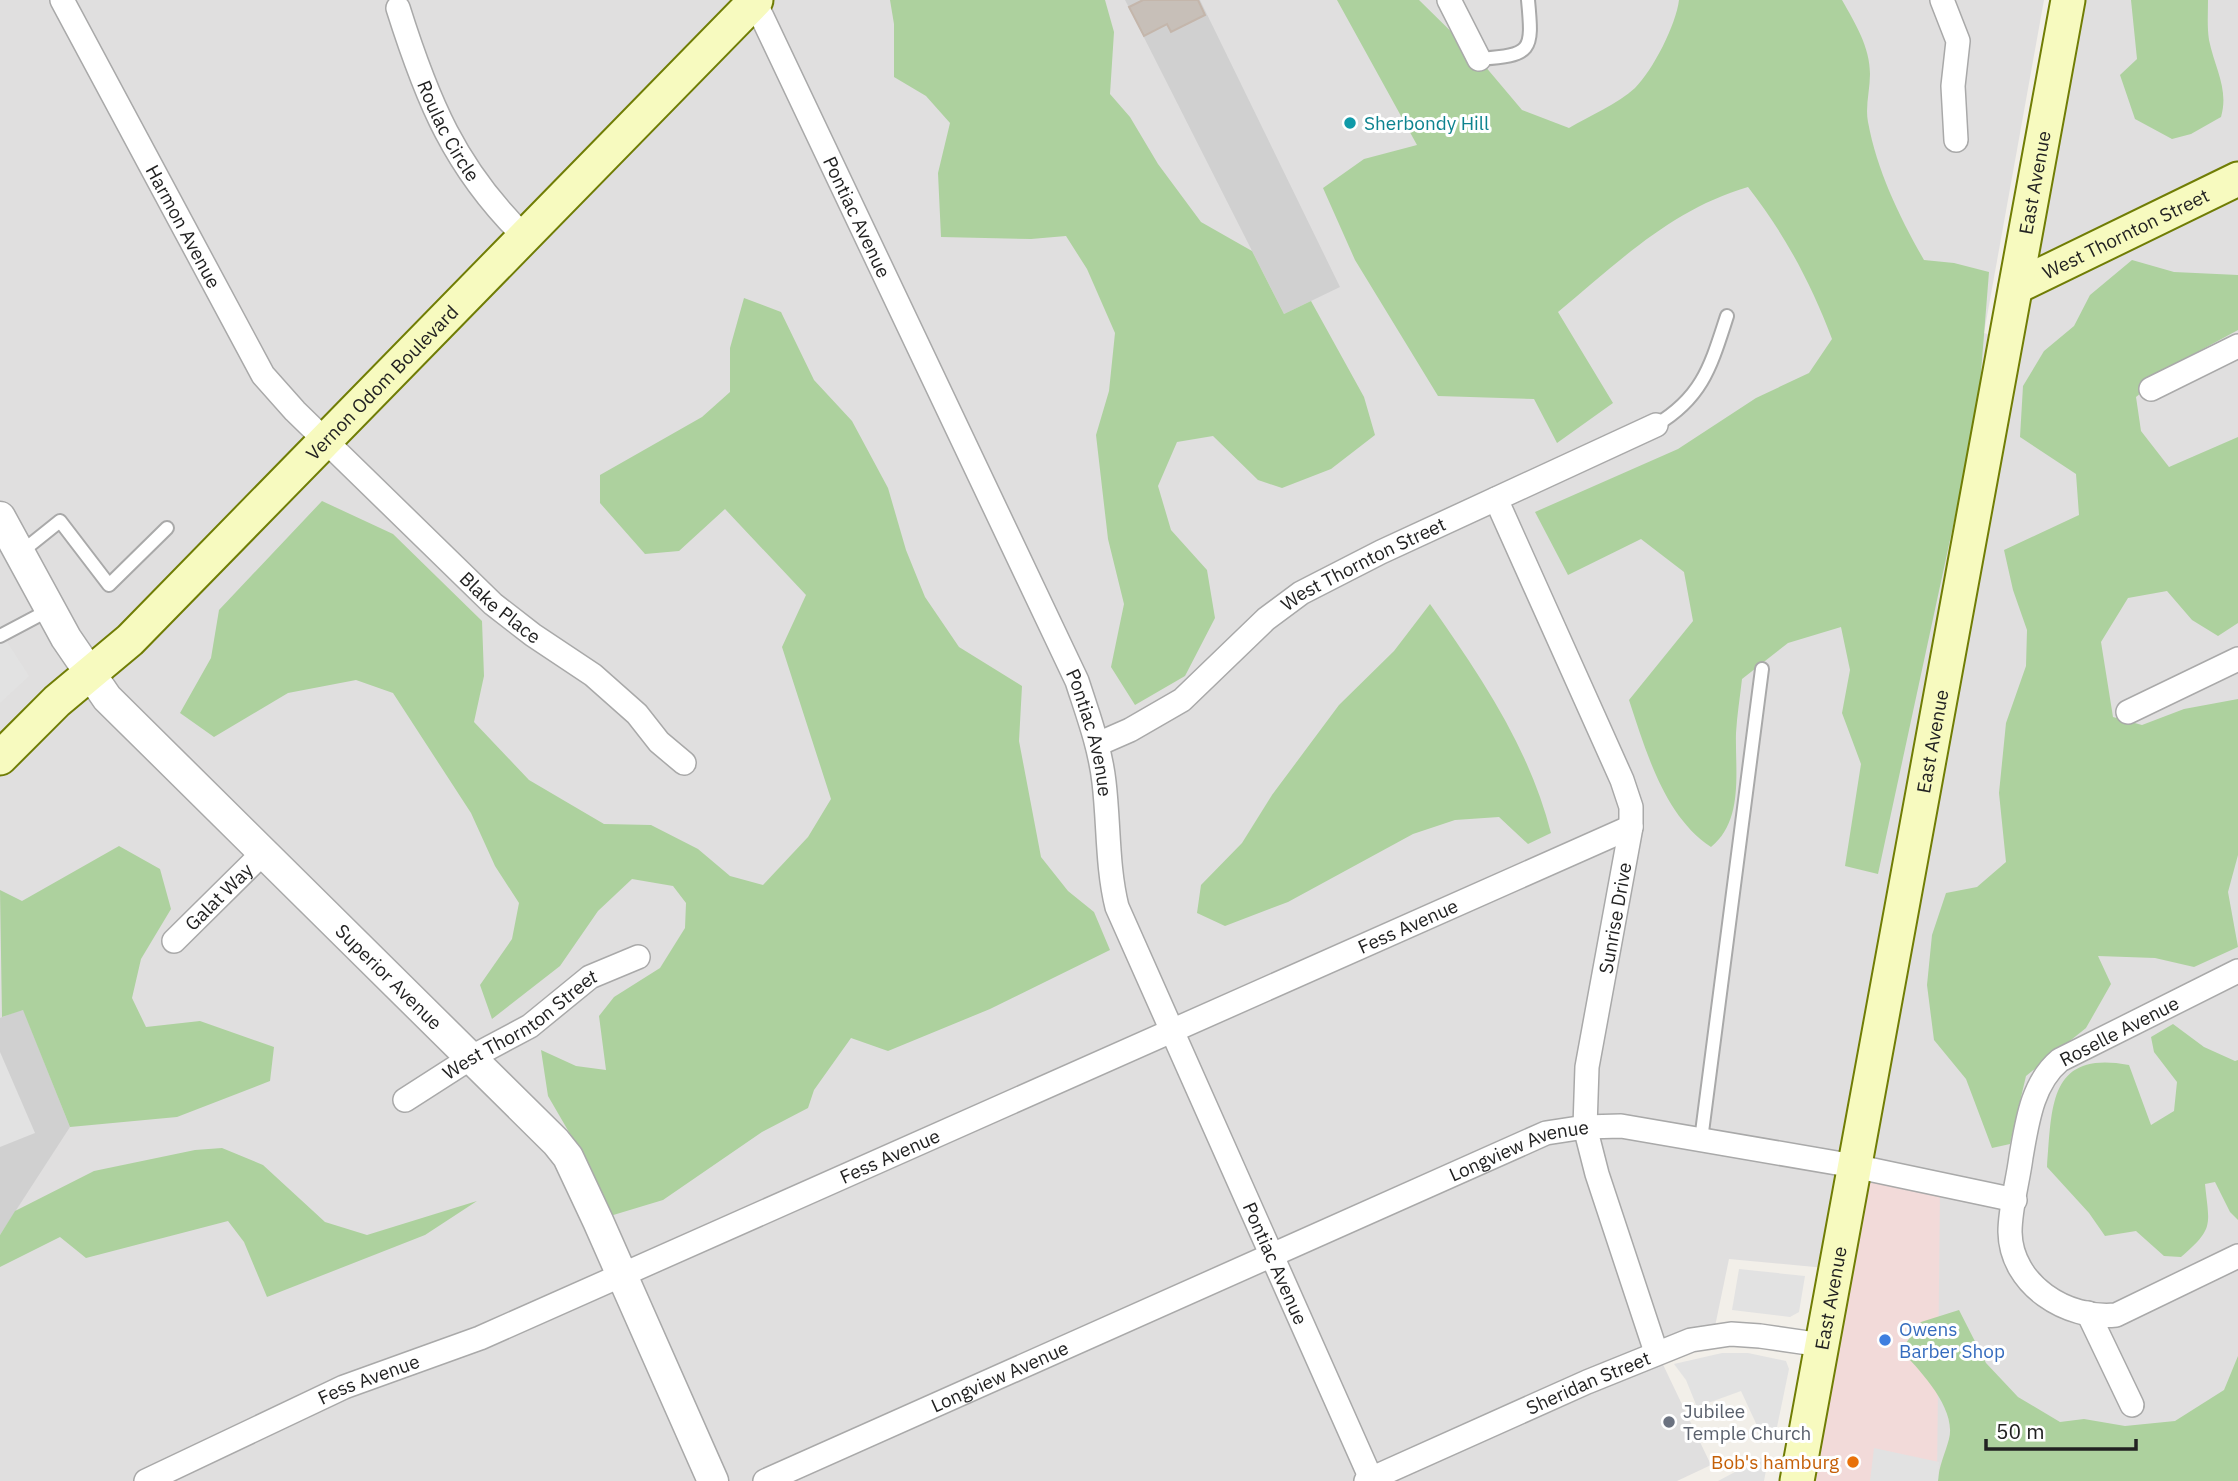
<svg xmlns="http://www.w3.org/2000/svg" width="2238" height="1481" viewBox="0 0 2238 1481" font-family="'IBM Plex Sans',sans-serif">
	<rect width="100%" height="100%" fill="#f2efe9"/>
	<path fill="#e0dfdf" d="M0,0h2044l-60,333 22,6 62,-339h170v1481h-301l-101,-212 -107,-10 -16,77 -56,16 54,113 -34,16h-1677z"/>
	<path fill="#f2dad9" d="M1854,1166l86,17 -3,298h-140z"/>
	<path fill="#d0d0d0" d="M1125,0h75l140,287 -56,27z
		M23,1009l47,118 -70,108v-217z"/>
	<path fill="#add19e" d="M890,0h215l9,32 -4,62 20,23 28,47 43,58 51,29 32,63 27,-13 53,96 11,38 -44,34 -49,19 -24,-8 -45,-44 -36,6 -19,44 13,44 36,40 8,48 -30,58 -50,29 -24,-38 13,-63 -16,-65 -12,-104 13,-44 6,-58 -28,-64 -21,-33 -35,3 -90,-2 -3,-64 12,-50 -24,-27 -32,-19v-53z
		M1337,0h82l60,59 43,51 47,18c20,-12 49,-24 66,-40 18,-18 41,-63 44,-88h163c13,23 28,47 28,74 0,16 -5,33 -2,48 9,49 32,96 56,138l30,3 35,9 -11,138 -100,464 -33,-8 16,-102 -19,-51 8,-43 -9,-43 -53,16 -46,36c-2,18 -5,36 -6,54 -1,39 8,87 -25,114 -47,-31 -65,-96 -82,-147l64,-79 -9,-49 -43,-33 -73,36 -33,-63 143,-63 78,-51 53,-25 23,-34c-21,-56 -48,-106 -84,-152 -76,22 -131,76 -190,125l55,91 -56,40 -23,-44 -96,-3 -83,-136 -32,-72 41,-29 53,-14z
		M2131,0h77c0,13 -1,27 1,40 6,29 20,49 12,77l-30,17 -19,5 -37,-20 -15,-44 17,-16z
		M2132,260l42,12 64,3v55l-59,32 -43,35 5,34 28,36 69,-30v186l-20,13 -26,-16 -25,-29 -39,7 -27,44 12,75 29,8 42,-16 54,-10v156l-10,37 10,55 -44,20 -39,-9 -57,-2 13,28 -25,44 -60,48 -16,68 -18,4 -26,-69 -32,-39 -7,-55 5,-50 14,-42 31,-6 29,-25 -7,-69 7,-70 20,-57 1,-36 -14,-40 -9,-40 75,-35 -3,-41 -56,-37 3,-51 21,-35 30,-25 16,-31z
		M744,298l37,14 33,68 38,41 36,67 18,62 19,47 34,50 63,39 -3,55 22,116 27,34 26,21 16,38 -120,59 -102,42 -37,-13 -37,52 -6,18 -46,24 -99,68 -53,16 -26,-58 -36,-62 -7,-46 35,16 30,4 -7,-54 15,-19 46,-29 25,-40 1,-25 -13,-17 -41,-7 -34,32 -38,55 -68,53 -12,-34 32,-46 7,-36 -24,-37 -24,-53 -78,-120 -37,-13 -68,13 -74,44 -34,-24 31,-55 8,-48 103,-109 71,33 89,87 2,55 -10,46 55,58 75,44 47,1 47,24 32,27 33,9 45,-48 23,-38 -49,-152 24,-52 -81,-86 -46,42 -34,3 -45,-51v-28l102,-58 28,-25v-44z
		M1430,604c50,71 99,143 121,229l-23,11 -29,-27 -44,3 -42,14 -125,68 -63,24 -28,-13 4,-28 41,-42 30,-48 67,-90 55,-54z
		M119,846l41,23 11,40 -30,50 -9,39 14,29 54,-6 74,26 -4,34 -93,36 -107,10 -47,-117 -21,7 -2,-127 22,11z
		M2173,1024l31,23 31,14 3,-1v160l-8,-8 -15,-30 -10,2c4,41 10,44 -24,73l-17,-1 -28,-25 -31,5 -16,-23 -42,-46c5,-62 2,-117 82,-102l22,60 23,-14 3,-29 -23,-30 -3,-15z
		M222,1148l41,17 62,57 42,13 110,-34 -52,34 -158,62 -23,-55 -16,-21 -142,37 -26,-21 -60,30v-32l15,-24 79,-40 101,-21z
		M1959,1310l27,53 32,34 42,25 24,-3 41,7 50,-5 49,-31 14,-34v125h-300c1,-16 7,-27 11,-42 8,-31 -30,-69 -48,-89l20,-28z"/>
	<path fill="#e2e2e2" d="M0,631l29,45 -29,27z
		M0,1052l35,81 -35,14z
		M1739,1269l66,7 -6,36 -9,5 -58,-7z
		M1722,1353h26l38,8 3,8 -12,58 -17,5 -19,-41 -44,16 -11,-27 -12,-16z
		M1874,1448l65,14 -1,19h-68z
		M1769,1454l-5,27h-46z"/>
	<path fill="#c7bfb8" stroke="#c4b6ab" stroke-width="2" d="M1143,0h55l7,15 -34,17 -4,-8 -23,12 -15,-29z"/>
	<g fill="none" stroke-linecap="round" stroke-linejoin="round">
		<g stroke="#a9a9a9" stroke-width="16">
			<path id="service" d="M1479,59c53,-4 54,-7 49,-59
				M1656,425c47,-28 55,-60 71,-109
				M20,553l40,-32 49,64 58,-57
				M0,636l51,-27
				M1701,1140l61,-471"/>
		</g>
		<g stroke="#a9a9a9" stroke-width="26">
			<g id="minor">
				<path id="s1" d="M62,0l201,375 32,36 198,193 40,31 60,40 44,39 22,28 25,21"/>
				<path d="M1449,0l30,59"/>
				<path d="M1942,0l16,41 -5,45 3,54"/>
				<path id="s2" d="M755,2l322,679c11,34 23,66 27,101 5,42 3,85 13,125l255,574"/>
				<path id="s3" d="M398,8c29,92 57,161 127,229"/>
				<path d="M2151,389l87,-43"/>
				<path d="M1496,499l126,281 9,27v20l-44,240 -2,60 12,47 59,178"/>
				<path d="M2128,712l110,-53"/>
				<path id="s4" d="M1098,744l32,-14 52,-30 84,-81 35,-26 80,-41 275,-127"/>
				<path id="s5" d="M174,941l90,-89"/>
				<path d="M2238,971l-178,89c-28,23 -33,63 -39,97 -3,24 -11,51 -11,75 1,53 57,88 106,83l122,-59"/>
				<path id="s6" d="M405,1100l67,-43 58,-31 60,-49 48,-20"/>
				<path d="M2088,1313l44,92"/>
				<path id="s7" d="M146,1481l198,-94 136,-49 1151,-511"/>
				<path id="s8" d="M765,1481l781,-348 39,-6 36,-1 233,40 161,34"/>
				<path id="s9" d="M1366,1481l221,-99 104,-42 40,-6 29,2 62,9"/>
			</g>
		</g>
		<g stroke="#a9a9a9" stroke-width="33">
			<g id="tertiary">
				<path id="s10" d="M0,517l66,121 41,60 449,444 12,15 30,64 115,260"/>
			</g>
		</g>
		<g stroke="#707d05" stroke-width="37">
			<g id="secondary">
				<path id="s11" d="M2016,287l222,-108"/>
				<path id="s12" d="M0,758l57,-57 73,-61 626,-640"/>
				<path id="s13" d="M1797,1481l271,-1481"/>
			</g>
		</g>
		<use href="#service" stroke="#fff" stroke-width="12"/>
		<use href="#minor" stroke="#fff" stroke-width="23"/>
		<use href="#tertiary" stroke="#fff" stroke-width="30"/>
		<use href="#secondary" stroke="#f7fabf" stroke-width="33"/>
	</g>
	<circle fill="#0f9aa8" stroke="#fff" stroke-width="2.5" cx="1350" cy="123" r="7"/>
	<circle fill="#3f7fe0" stroke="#fff" stroke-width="2.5" cx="1885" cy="1340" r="7"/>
	<circle fill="#6b7280" stroke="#fff" stroke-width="2.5" cx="1669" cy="1422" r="7"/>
	<circle fill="#e8710a" stroke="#fff" stroke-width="2.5" cx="1853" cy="1462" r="7"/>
	<g text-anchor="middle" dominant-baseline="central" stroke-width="6" stroke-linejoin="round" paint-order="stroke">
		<g font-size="19" fill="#0d838f" stroke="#fff" text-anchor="start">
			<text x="1364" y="123">Sherbondy Hill</text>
		</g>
		<g font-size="19" fill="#222" stroke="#fff">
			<text stroke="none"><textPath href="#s3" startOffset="133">Roulac Circle</textPath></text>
			<text stroke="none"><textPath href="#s13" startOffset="1320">East Avenue</textPath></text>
			<text stroke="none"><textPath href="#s2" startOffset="238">Pontiac Avenue</textPath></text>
			<text stroke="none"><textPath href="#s1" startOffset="257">Harmon Avenue</textPath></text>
			<text stroke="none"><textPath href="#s11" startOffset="122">West Thornton Street</textPath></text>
			<text stroke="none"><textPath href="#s12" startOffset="536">Vernon Odom Boulevard</textPath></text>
			<text stroke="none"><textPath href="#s4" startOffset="324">West Thornton Street</textPath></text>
			<text stroke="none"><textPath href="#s1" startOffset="758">Blake Place</textPath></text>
			<text stroke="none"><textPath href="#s2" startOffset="805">Pontiac Avenue</textPath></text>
			<text stroke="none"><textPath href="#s13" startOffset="752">East Avenue</textPath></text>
			<text stroke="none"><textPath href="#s5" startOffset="63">Galat Way</textPath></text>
			<text transform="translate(1615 918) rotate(-80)">Sunrise Drive</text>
			<text stroke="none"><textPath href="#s7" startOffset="1379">Fess Avenue</textPath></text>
			<text stroke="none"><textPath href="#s10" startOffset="607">Superior Avenue</textPath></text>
			<text stroke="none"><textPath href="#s6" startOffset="138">West Thornton Street</textPath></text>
			<text transform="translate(2119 1031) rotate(-27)">Roselle Avenue</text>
			<text stroke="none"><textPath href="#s8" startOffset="824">Longview Avenue</textPath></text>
			<text stroke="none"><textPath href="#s7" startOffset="812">Fess Avenue</textPath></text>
			<text stroke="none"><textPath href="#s2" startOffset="1372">Pontiac Avenue</textPath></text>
			<text stroke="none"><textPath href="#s13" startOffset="186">East Avenue</textPath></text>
			<text stroke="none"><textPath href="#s8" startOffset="257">Longview Avenue</textPath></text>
			<text stroke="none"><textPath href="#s7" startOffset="245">Fess Avenue</textPath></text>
			<text stroke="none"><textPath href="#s9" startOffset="243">Sheridan Street</textPath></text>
		</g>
		<g font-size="19" fill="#366cbe" stroke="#fff" text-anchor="start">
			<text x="1899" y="1329">Owens<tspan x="1899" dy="22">Barber Shop</tspan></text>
		</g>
		<g font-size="19" fill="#5b616d" stroke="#fff" text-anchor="start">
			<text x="1683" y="1411">Jubilee<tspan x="1683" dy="22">Temple Church</tspan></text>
		</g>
		<g font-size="19" fill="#c56008" stroke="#fff" text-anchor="end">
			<text x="1839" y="1462">Bob's hamburg</text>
		</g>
	</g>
	<path d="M1986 1439v10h150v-10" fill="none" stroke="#222222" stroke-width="3.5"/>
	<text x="1996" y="1439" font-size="21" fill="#222222" stroke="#ffffff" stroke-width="5" paint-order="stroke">50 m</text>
</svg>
